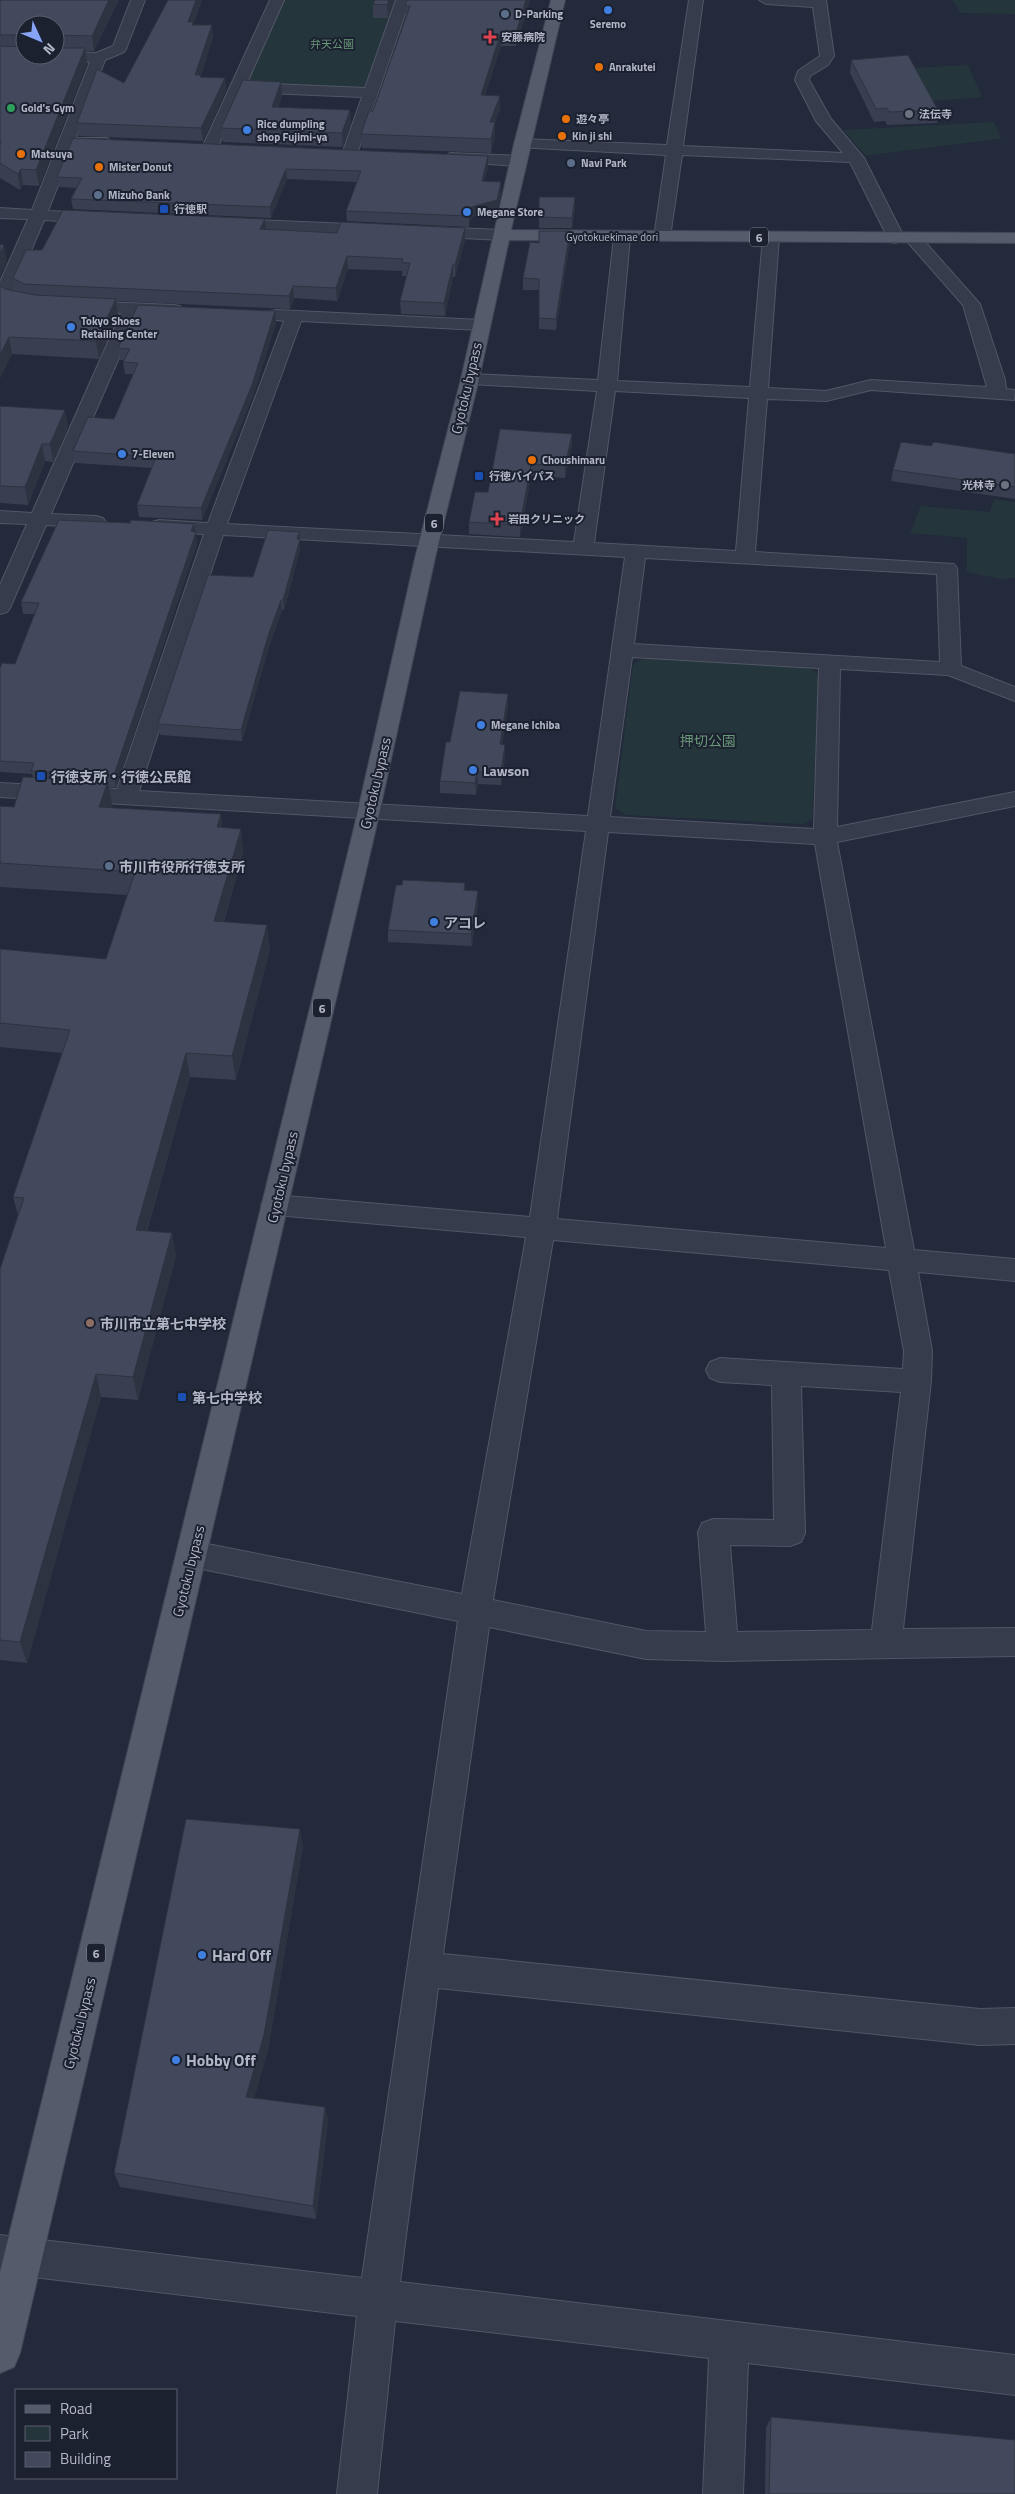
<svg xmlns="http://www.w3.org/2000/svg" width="1015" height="2494" viewBox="0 0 1015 2494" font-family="'Titillium Web','Noto Sans JP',sans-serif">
	<rect width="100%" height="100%" fill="#232a3b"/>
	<path fill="#24363c" d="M285,0h111l-32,87 -8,2 -103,-5 -6,-3z
		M952,0h63v14l-54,-1z
		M968,65l14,32 -49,4 -19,-33z
		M994,122l7,16 -3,1 -127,16 -5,1 -23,-26z
		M994,499l21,3v76l-13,1 -35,-7v-34l-57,-5 11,-27 69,6z
		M644,658l165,9 10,8 -7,144 -9,5 -177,-9 -11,-7 18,-143z"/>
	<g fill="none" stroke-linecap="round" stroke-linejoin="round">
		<g stroke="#515766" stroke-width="2">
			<path id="minor" d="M131,0h14l-19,49 -2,3 -19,8 -29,78h31l8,5 -8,5 -34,-1 -25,64 49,2 6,2 2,3 -2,3 -6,2 -53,-3 -31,73 -3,4 -10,1v-16l28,-63 -28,-1v-10l32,2 58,-148 -90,-2v-8h25v3h30v-3l41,1 17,-7z
				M270,0h14l-37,83 118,5 31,-88h14l-54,157h-12l-2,-3 20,-57 -119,-5 -27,59h-12l-2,-3z
				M689,0h14l-20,146 160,7 -27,-32 -21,-41 3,-9 22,-15 -7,-49 -47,-3 -7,-4h67l8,56 -6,9 -18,11 -1,4 22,39 33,39 40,79 8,-4 6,1 62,70 25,76 1,9 9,1 -1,10 -143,-10 -45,11 -59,-2 -12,153 199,12 3,4 4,98 54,21v14l-67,-26 -108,-6 -3,158 178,-35v14l-178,36 77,408 101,9v22l-97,-9 14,79 -1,30 -28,248 112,-1v28l-292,5 -77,-2 -157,-32 -46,327 537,55 35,-1v36l-35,1 -542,-57 -38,294 615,73v40l-267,-32 -5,131h-40l6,-136 -314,-37 -18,173h-40l20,-178 -357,-43v-38l362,43 96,-657 -266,-54 -11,-4 -4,-9 4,-9 11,-4 270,53 64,-357 -251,-22 -10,-3 -4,-7 4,-7 10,-3 255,22 56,-386 -586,-34v-14l117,6 87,-255 -45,-2 -7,-2 -3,-4 3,-4 7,-2 49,3 76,-202 -13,-2 -3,-4 3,-4 6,-1 204,10 6,1 3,4 -3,4 -6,1 -180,-9 -74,203 347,18 23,-151 -127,-7 -6,-1 -3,-4 3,-4 6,-1 128,6 16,-143 2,-4h12l2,4 -13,144 133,6 13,-150 2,-4h12l2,4 -11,151 58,3 45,-11 116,7 -24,-82 -59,-67 -8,5 -6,-1 -40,-80 -168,-7 -12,82 -2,4h-12l-2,-4 12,-82 -150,-8 -2,-3 8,-5 145,6zM615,391l134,7 -13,153 -142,-8zM223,535l402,22 -37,259 -449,-25zM645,558l292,16 3,88 -306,-18zM632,657l187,11 -5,161 -204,-12zM608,832l207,12 71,404 -329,-29zM553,1240l336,30 15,81 -1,18 -183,-11 -10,4 -4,8 4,8 10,4 52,3 2,135 -61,-1 -11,4 -4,9 8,100 -60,-1 -153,-31zM801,1386l100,6 -29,238 -135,2 -7,-87 60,1 11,-4 4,-9z
				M450,153l69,3 8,5 -8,5 -75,-5 -2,-3z
				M227,219l149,6 6,1 2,4 -2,4 -6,1 -155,-8 -2,-3 2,-3z
				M427,227l76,3 6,1 2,4 -2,4 -6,1 -82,-4 -2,-4 2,-4z
				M80,301l94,4 6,1 3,4 -3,4h-42l-87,200 45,2 7,2 3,4 -3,4 -7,2 -50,-3 -36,83 -3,4 -7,2v-29l27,-61 -27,-1v-12l32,2 89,-200 -47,-3 -3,-4 3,-4z"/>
		</g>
		<g stroke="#3f4554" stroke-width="2">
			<path id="major" d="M551,0h14l-54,230 504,3v10l-506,-3 -30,139 -44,179 -59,270 -356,1525 -6,14 -14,6v-101l354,-1444 61,-270 46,-179 53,-235z"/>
		</g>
		<use href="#minor" fill="#363c4b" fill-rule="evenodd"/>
		<use href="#major" fill="#545b6b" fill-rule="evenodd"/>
	</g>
	<path fill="#393f50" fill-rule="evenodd" d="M0,0h119l-25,51h-9l2,13 -48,122 -16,-1 -3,5 -20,-12zM25,25h30v30h-30z
		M168,0h34l-9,25 20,12 -12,38v2l24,1 1,12 -23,51 -124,-5 -2,-13 47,-40z
		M375,0h19l-6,18h-15v-14z
		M530,0l-14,46h-15l-16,49 15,1v14l-5,12v14l-4,17 -129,-5 -1,-14 12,-23 33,-94 -1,-11z
		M851,60l87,50 -1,13 -50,2 -2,-4 -11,1 -24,-49z
		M282,96l-4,12 72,2 1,14 -8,23 -120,-5 -2,-14z
		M73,138l415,29 -4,14 17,1v11l-4,17 -26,7 -2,10 -122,-6 -1,-10 11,-29 -70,-3 -16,39 -198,-9 -2,-10 5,-11 -17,-1 -2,-10z
		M539,197l36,11 -3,20h-33z
		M465,228v12l-10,37h-2l-8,39 -44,-2 -1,-13 7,-25h-5v-5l-54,-2 -11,32 -43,-3 -4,11 -174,-8 2,15 -19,43 -87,-5 -12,24 5,-89 10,2 -2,-13 29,-28 223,-21 72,4z
		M570,231v11l-14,88 -17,-1v-39h-16v-12l16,-35z
		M275,311l1,12 -23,73 -51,124 -63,-3 -2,-12 15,-37 -77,-5 -2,-12 41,-32 19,-45h-8l-2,-12 1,-2h-4l-2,-12z
		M0,406l68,21 -15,35 -8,-1 -17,44 -28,-2z
		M572,434v11l-7,33 -34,-2 -11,61 -51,-3v-12l19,-30z
		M931,446l84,8v45l-124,-18 2,-11z
		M130,523l64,1 3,20 -81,243h-7l3,18 -1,3 112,20 18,1 2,24 -19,69 46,27 -34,131 -46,-3 -43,154 25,2 4,23 -38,144 -37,-3 -74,266 -27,-3v-391l18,-54 -5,-18 49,-144 -62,-6v-98l106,10 21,-64 -127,-8v-81l14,1 19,-30 -1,-3 -32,-2v-104l15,-4 20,-50h-12l-2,-12z
		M299,532l1,18 -16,60h-2l-13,37 -27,94 -82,-6 -2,-11 95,-147z
		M508,706l-6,39 3,12 -4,28 -23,-1 -2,11 -36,-2v-12l10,-39z
		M465,883v7l13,1v12l-6,43 -84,-4v-12l14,-45z
		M303,1846l-35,204 -14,48 71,9 3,15 -12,97 -196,-32 -6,-14z
		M771,2417l244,77h-250l1,-66z"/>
	<path fill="#2e3341" d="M109,0h10l-25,51 -2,-15z
		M196,0h6l-9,24 1,10 -6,-12z
		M389,0h5l-6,18 -1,-13z
		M526,0h4l-14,46v-13z
		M212,25l1,12 -12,38 1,12 -7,-12z
		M501,32v14l-20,62v-13z
		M85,48l2,16 -48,122 -3,-16z
		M225,78l1,12 -23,51 -2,-13z
		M281,82l1,14 -9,25 -1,-14z
		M500,96v14l-10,26v-14z
		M350,110l1,14 -8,23 -1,-14z
		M495,122v14l-4,17v-14z
		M488,156v11l-6,25v-11z
		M21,169l2,16 -3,5 -2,-16z
		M286,169l1,10 -16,39 -1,-11z
		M501,182v11l-4,17 -26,7 -2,10v-11l2,-9z
		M575,197v11l-3,20v-10z
		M265,219l1,13 -6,-3z
		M465,228v12l-10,37v-12z
		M570,231v11l-14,88v-11z
		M4,245l3,16 -7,16v-23z
		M347,256l1,13 -11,32 -1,-13z
		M453,264v13l-8,39 -1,-13z
		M293,286l1,12 -4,11 -1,-13z
		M116,299l2,17 -19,43 -3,-18z
		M275,311l1,12 -23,73 -51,124 -1,-12z
		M9,337l3,17 -12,24v-23z
		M65,410l3,17 -15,35 -3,-18z
		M572,434v11l-7,33v-12z
		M42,444l3,17 -17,44 -3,-18z
		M531,464v12l-11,61v-12z
		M194,524l3,20 -81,243 -2,-12 77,-244z
		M299,532l1,18 -16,60 -1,-10z
		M281,600l1,10 -13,37 -27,94 -1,-11 27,-94z
		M508,694v12l-8,50v-12z
		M505,745v12l-4,28v-12z
		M477,772l1,12 -2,11 -1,-12z
		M108,781l4,24 -9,26 -4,-24z
		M221,814l3,24 -7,-11z
		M241,829l2,24 -26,92 -3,-24z
		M478,891v12l-6,43 -1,-12z
		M267,925l3,24 -34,131 -4,-24z
		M186,1053l4,24 -50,176 -4,-23z
		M172,1233l4,23 -38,144 -5,-23z
		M96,1374l5,23 -74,266 -7,-21z
		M300,1829l3,17 -35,204 -18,61 -4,-14z
		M325,2107l3,15 -12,97 -3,-13z"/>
	<path fill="#42495d" stroke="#2e3341" d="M0,0h109l-17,36 -37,-1v-10h-30v13l-3,-3h-22z
		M168,0h28l-8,22h5l-1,3h20l-17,50h6l-1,2 25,1 -24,50 -124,-5 20,-54 27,14z
		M375,0h14l-2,5 -14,-1z
		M407,0h119l-10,33 -15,-1 -20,63 19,1 -10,26h5l-4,17 -130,-5 8,-23h4l37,-105h-5z
		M0,46l25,1v8h30v-7h30l-49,122 -15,-1 -3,5 -18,-11v-18l1,-3h-1z
		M908,55l30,55 -49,2 -2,-4 -11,1 -25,-49z
		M243,80l38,2 -9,25 78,3 -8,23 -121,-5z
		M73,138l415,18 -6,25 19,1 -4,18 -26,7 -2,9 -123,-5 15,-40 -75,-2 -16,38 -199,-8 11,-21 -25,-1z
		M539,197h36l-3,21 -33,-1z
		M63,210l202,9 -5,10 77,4 4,-11 124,6 -10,37 -2,-1 -9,39 -44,-2 10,-38h-8l1,-4 -56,-3 -11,32 -43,-2 -4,10 -265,-12 -11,-6 13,-28h16z
		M539,231h31l-14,88 -17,-1v-39l-16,-1 7,-36 9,1z
		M0,244l4,1 -4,9z
		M0,286l5,3 30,6 81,4 -20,42 -87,-4 -9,18z
		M138,305l137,6 -23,74 -51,123 -64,-3 19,-48 -83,-6 15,-34 26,2 24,-56 -15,-1 7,-13 -12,-1z
		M0,406l65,4 -15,34h-8l-17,43 -25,-1z
		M500,429l72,5 -7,32 -34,-2 -11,61 -51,-3 6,-30h13z
		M901,442l30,4 3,-4 81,12v33l-122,-17z
		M59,520l71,3 1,-3 63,4 -3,7 5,1 -82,243 -83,-4 3,-8 -34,-2v-93l2,-5 13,1 24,-61 -18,-1z
		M268,530l31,2 -2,7h3l-17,61h-2l-13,36 -27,94 -83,-6 50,-149 45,2z
		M460,691l48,3 -8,50 5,1 -4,28 -24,-1 -2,11 -35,-2 6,-39h4z
		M23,777l85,4 -9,26 122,7 -4,13 24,2 -27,92 53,4 -35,131 -46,-3 -50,177 36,3 -39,144 -37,-3 -76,268 -20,-2v-371l24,-71 -11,-1 57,-167 -70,-7v-74l106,10 29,-87 -135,-9v-57l14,1z
		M403,880l62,3 -1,7 14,1 -7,43 -83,-4 8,-45h6z
		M186,1819l114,10 -36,206 -18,62 79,10 -12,99 -199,-33z
		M771,2417l244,23v54h-246z"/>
	<g fill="#3f7fe0" stroke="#1c2130" stroke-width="2">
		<circle cx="608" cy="10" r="5"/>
		<circle cx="247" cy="130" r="5"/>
		<circle cx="467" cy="212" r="5"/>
		<circle cx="71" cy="327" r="5"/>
		<circle cx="122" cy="454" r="5"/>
		<circle cx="481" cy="725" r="5"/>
		<circle cx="473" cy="770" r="5"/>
		<circle cx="434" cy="922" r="5"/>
		<circle cx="202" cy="1955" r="5"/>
		<circle cx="176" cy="2060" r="5"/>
	</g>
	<g fill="#5c6f8a" stroke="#1c2130" stroke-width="2">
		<circle cx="505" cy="14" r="5"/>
		<circle cx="571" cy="163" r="5"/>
		<circle cx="98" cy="195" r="5"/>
		<circle cx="109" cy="866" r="5"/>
	</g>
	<g fill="#e0444e" stroke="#1c2130" stroke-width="2">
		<path d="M487.5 29.5h5v5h5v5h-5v5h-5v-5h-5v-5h5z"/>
		<path d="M494.5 511.5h5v5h5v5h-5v5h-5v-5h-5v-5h5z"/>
	</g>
	<g fill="#e8710a" stroke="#1c2130" stroke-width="2">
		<circle cx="599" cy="67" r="5"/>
		<circle cx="566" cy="119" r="5"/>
		<circle cx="562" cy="136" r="5"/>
		<circle cx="21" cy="154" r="5"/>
		<circle cx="99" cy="167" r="5"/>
		<circle cx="532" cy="460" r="5"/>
	</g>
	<circle fill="#2e9e5b" stroke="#1c2130" stroke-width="2" cx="11" cy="108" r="5"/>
	<g fill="#6b7280" stroke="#1c2130" stroke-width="2">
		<circle cx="909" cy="114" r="5"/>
		<circle cx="1005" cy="485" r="5"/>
	</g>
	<g fill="#1a4fb4" stroke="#1c2130" stroke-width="2">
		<rect x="159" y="204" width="10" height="10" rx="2.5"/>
		<rect x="474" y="471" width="10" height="10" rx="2.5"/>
		<rect x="36" y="771" width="10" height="10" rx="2.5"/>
		<rect x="177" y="1392" width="10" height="10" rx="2.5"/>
	</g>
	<circle fill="#8d6e63" stroke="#1c2130" stroke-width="2" cx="90" cy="1323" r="5"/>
	<g text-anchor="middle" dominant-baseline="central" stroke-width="4" stroke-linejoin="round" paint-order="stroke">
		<g font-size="11" font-weight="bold" fill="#b2b7c7" stroke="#1c2130" text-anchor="start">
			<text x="515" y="14">D-Parking</text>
			<text x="608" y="24" text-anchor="middle">Seremo</text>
			<text x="501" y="37">安藤病院</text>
			<text x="609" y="67">Anrakutei</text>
			<text x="21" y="108">Gold's Gym</text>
			<text x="919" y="114">法伝寺</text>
			<text x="576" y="119">遊々亭</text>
			<text x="257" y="124">Rice dumpling<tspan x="257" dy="13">shop Fujimi-ya</tspan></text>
			<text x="572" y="136">Kin ji shi</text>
			<text x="31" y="154">Matsuya</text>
			<text x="581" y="163">Navi Park</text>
			<text x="109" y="167">Mister Donut</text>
			<text x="108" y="195">Mizuho Bank</text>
			<text x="174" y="209">行徳駅</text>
			<text x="477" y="212">Megane Store</text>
			<text x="81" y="321">Tokyo Shoes<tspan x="81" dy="13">Retailing Center</tspan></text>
			<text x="132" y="454">7-Eleven</text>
			<text x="542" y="460">Choushimaru</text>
			<text x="489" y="476">行徳バイパス</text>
			<text x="995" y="485" text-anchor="end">光林寺</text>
			<text x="508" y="519">岩田クリニック</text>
			<text x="491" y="725">Megane Ichiba</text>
		</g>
		<g font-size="11" fill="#699879" stroke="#1c2130">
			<text x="332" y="44">弁天公園</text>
		</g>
		<g font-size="11" fill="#b2b7c7" stroke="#1c2130">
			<text x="612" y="237">Gyotokuekimae dori</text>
		</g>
		<g fill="#1c2130" stroke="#858a9a" stroke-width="1">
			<rect x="750" y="227.5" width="18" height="19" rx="4"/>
			<rect x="425" y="513.5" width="18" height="19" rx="4"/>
			<rect x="313" y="998.5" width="18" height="19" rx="4"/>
			<rect x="87" y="1943.5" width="18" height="19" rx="4"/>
		</g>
		<g font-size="12" font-weight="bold" fill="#b2b7c7">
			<text x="759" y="237">6</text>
			<text x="434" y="523">6</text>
			<text x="322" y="1008">6</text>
			<text x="96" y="1953">6</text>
		</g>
		<g font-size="14" fill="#b2b7c7" stroke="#1c2130">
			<text transform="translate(466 388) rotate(-77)">Gyotoku bypass</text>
			<text transform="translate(375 783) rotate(-77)">Gyotoku bypass</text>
			<text transform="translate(282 1177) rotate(-77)">Gyotoku bypass</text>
			<text transform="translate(188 1571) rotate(-76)">Gyotoku bypass</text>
			<text transform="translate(79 2023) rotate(-76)">Gyotoku bypass</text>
		</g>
		<g font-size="14" fill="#699879" stroke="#1c2130">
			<text x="708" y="740">押切公園</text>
		</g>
		<g font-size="14" font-weight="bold" fill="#b2b7c7" stroke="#1c2130" text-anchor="start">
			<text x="483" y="770">Lawson</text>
			<text x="51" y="776">行徳支所・行徳公民館</text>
			<text x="119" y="866">市川市役所行徳支所</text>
			<text x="444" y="922">アコレ</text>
			<text x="100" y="1323">市川市立第七中学校</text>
			<text x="192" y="1397">第七中学校</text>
		</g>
		<g font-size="16" font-weight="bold" fill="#b2b7c7" stroke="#1c2130" text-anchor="start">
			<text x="212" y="1955">Hard Off</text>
			<text x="186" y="2060">Hobby Off</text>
		</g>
	</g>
	<rect x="15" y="2389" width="162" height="90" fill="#1c2130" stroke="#585d6c"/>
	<rect x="25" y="2405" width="25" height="8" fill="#545b6b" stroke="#585d6c"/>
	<text x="60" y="2414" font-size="15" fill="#b2b7c7">Road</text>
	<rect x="25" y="2426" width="25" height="15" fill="#24363c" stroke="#585d6c"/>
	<text x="60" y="2439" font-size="15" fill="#b2b7c7">Park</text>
	<rect x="25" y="2452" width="25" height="15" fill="#42495d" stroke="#585d6c"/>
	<text x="60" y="2464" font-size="15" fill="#b2b7c7">Building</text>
	<g transform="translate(40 40) rotate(134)"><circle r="24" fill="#1c2130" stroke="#585d6c"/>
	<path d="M0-4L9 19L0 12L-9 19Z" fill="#87a4f7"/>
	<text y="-8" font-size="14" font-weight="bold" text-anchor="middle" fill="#b2b7c7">N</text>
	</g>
</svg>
